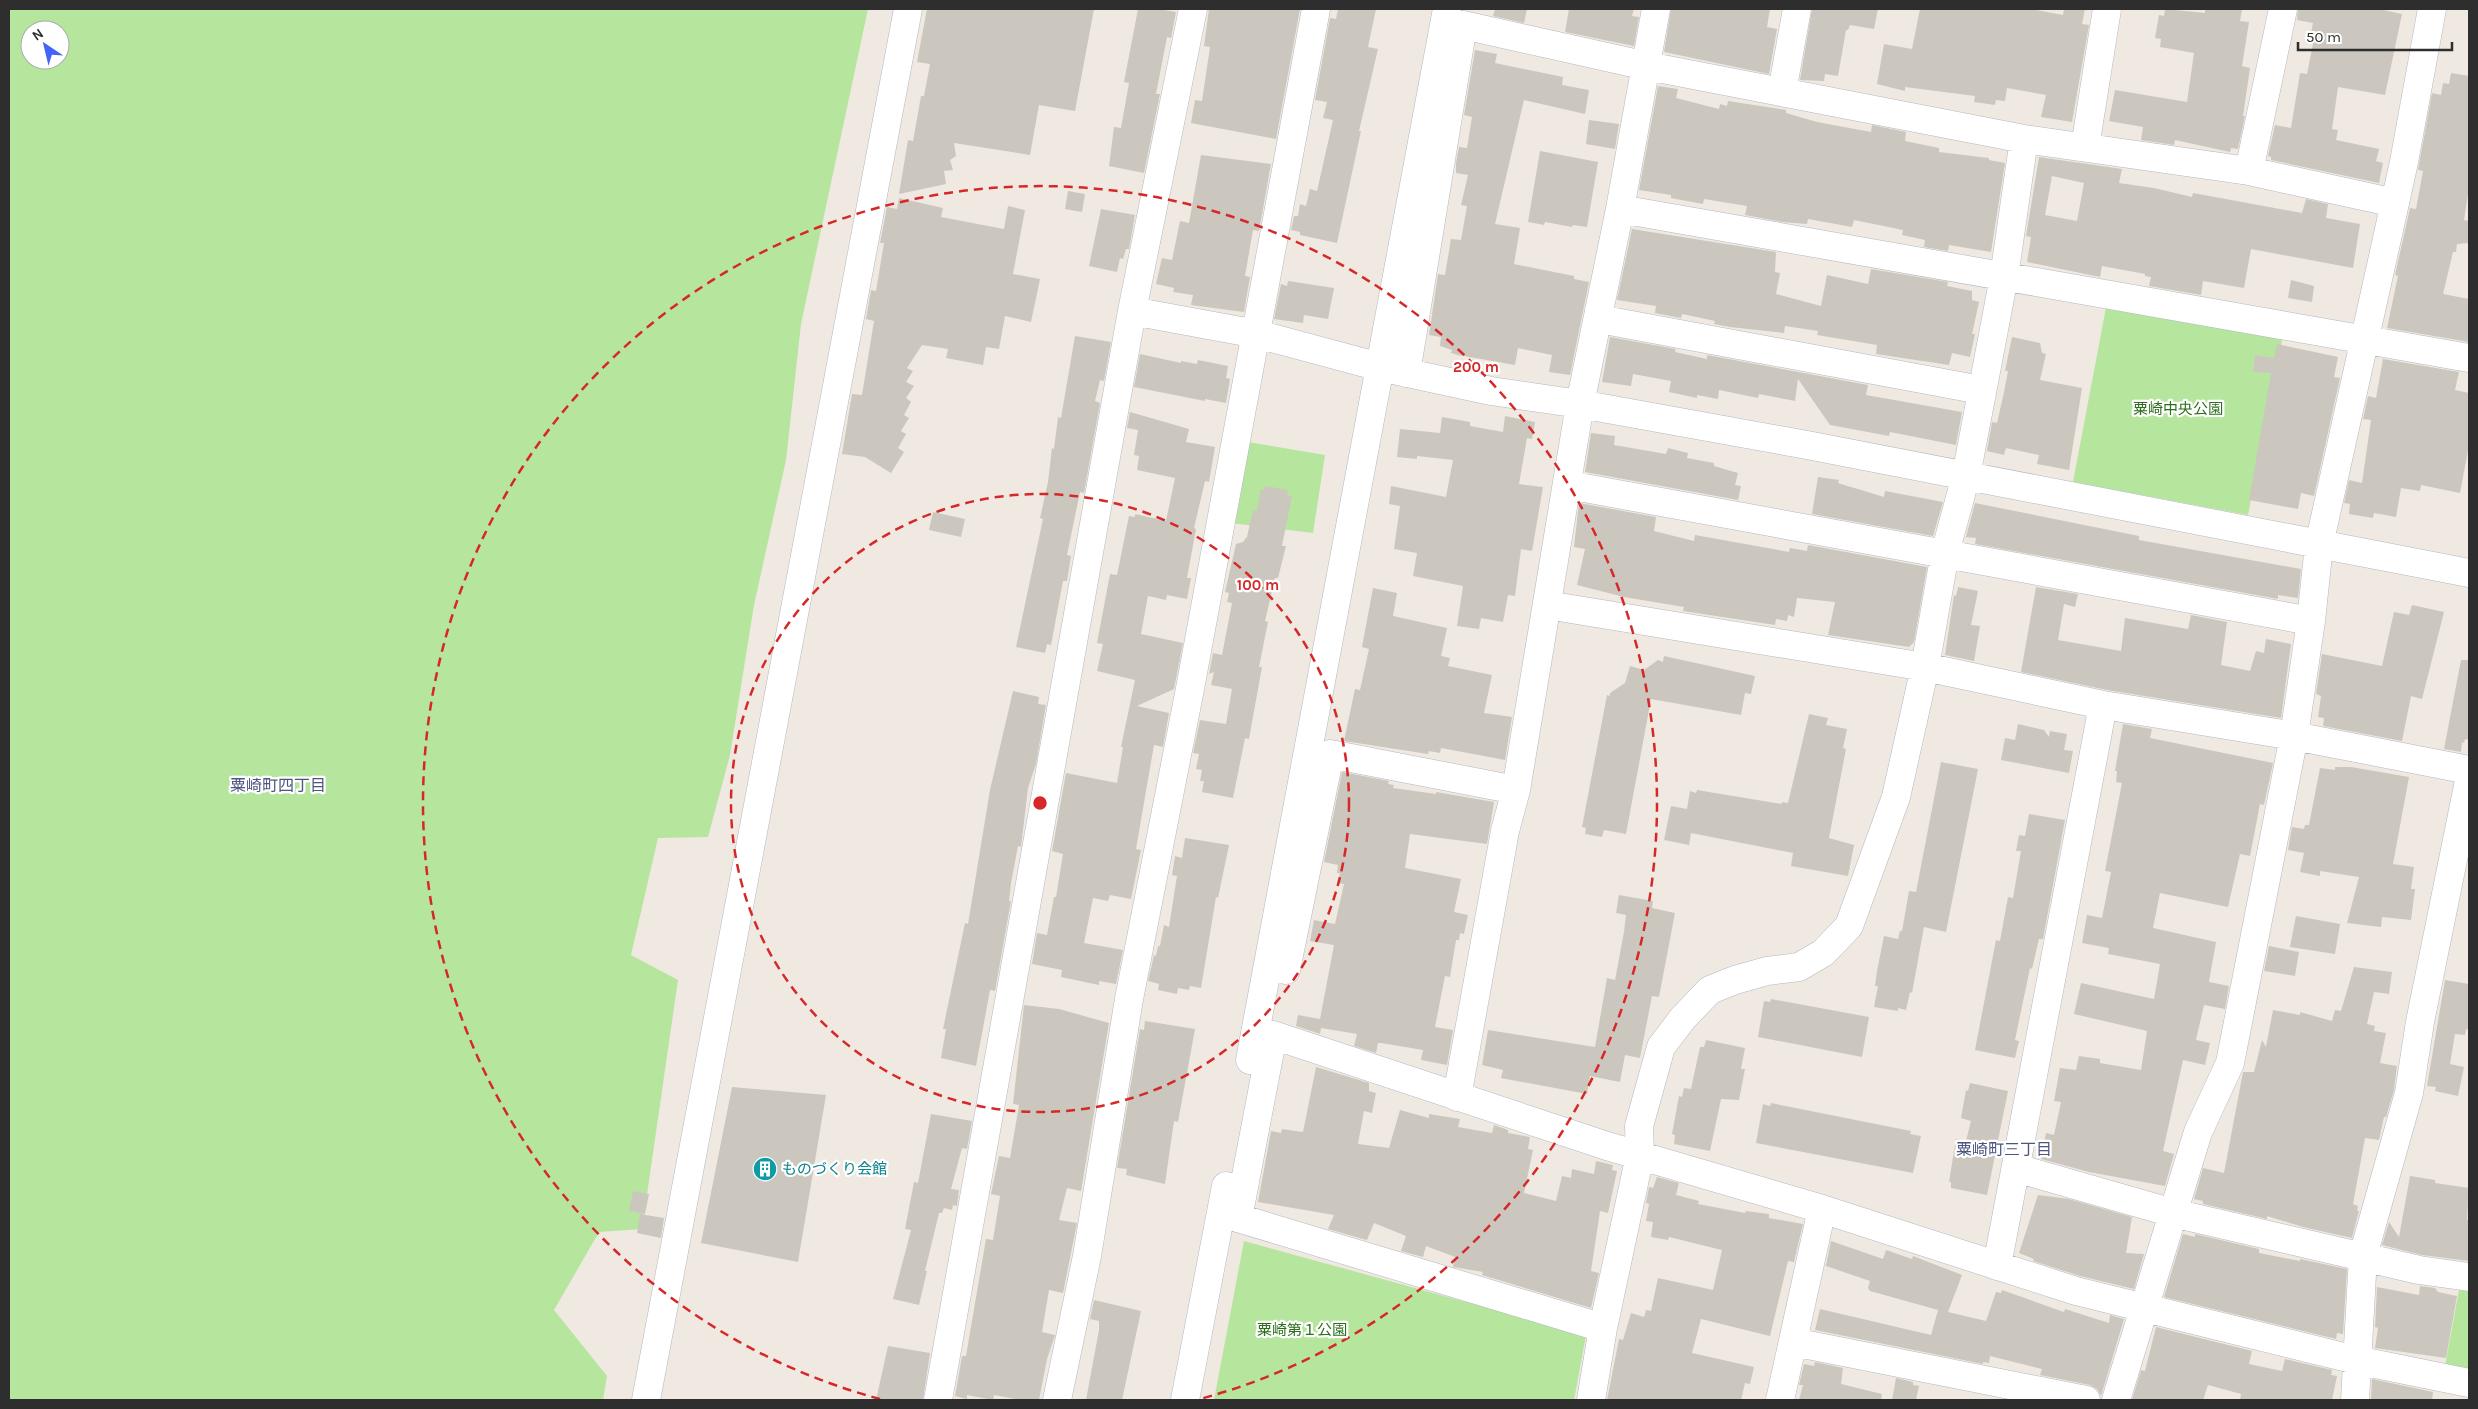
<svg xmlns="http://www.w3.org/2000/svg" width="2478" height="1409" viewBox="0 0 2478 1409" font-family="Karla,'Noto Sans JP',sans-serif">
	<rect width="100%" height="100%" fill="#efe9e1"/>
	<path fill="#b6e59e" fill-rule="evenodd" d="M9,9h859l-67,315 -15,136 -32,145 -24,150 -22,82 -50,1 -27,117 47,25 -36,249 -43,3 -45,78 53,66 -4,24h-594zM30,30h30v30h-30z
		M2107,302l176,33 -35,180 -175,-33z
		M1248,442l77,13 -12,78 -82,-10z
		M1244,1241l342,94 -12,65h-360z
		M2459,1290l10,1v79l-24,-4z"/>
	<path fill="#cbc7bf" fill-rule="evenodd" d="M927,9h167l-19,102 -36,-6 -9,50 -76,-12 2,13 -6,4 3,10 -9,1 2,13 -47,10 9,-54 5,1 8,-45h3l6,-32 -13,-2z
		M1138,9h20l18,3 -5,26 -4,-1 -11,57h4l-16,79 -35,-7 5,-39 7,1 8,-45 -5,-1z
		M1209,9h91l-24,130 -85,-16 4,-23 7,1 8,-54 -6,-1z
		M1338,9h38l-8,38 10,2 -19,82h2l-24,112 -37,-8v-3l-9,-2 3,-14h4l2,-12 6,2 4,-17 7,2 16,-71 -10,-2 4,-16 -12,-2 15,-82 6,1z
		M1495,9h32l-3,14 -31,-7z
		M1569,9h65l-2,7 7,1 -5,29 -69,-14z
		M1671,9h99l-3,18 10,2 -8,45 -105,-22z
		M1812,9h66l-4,20 -24,-4 -2,5h-2l-8,46 -13,-2 -1,7 -24,-1z
		M1920,9h110l33,6 1,-6h21l-3,15 7,1 -17,97 -31,-5 5,-22 -39,-7 -2,13 -9,-1 -1,5 -21,-3 1,-6 -70,-9v4l-28,-7 7,-40 28,5z
		M2165,9l40,4v-4h37l-2,12 9,1 -7,44 8,2 -7,48h2l-7,33 -7,-1 -1,4 -55,-12 -1,5 -33,-5 2,-13 -34,-6 6,-31 72,12 7,-49 -34,-6 1,-8 -6,-1 4,-23 5,1z
		M2298,9h81l23,5 -17,81 -47,-8 -6,42 6,1 -2,10 43,9 -3,12 7,2 -4,20 -108,-23v-3l-3,-1 7,-31 16,3 9,-55 7,1 7,-35 -4,-1 3,-15 -16,-3z
		M1475,50l22,4 -2,9 68,14 -1,8 27,5 -4,24 -61,-14 -29,124 25,4 -6,36 60,12v3l15,3 -19,93 -21,-3 3,-17 -34,-7 -3,17 -57,-10 -7,-2 1,-3 -12,-4 1,-9 -12,-2 9,-61 7,1 6,-36 10,1 6,-34 -6,-1 7,-30 -12,-2v-10l3,-16 8,1 5,-31 -8,-2z
		M2451,73l18,3v112l-5,32 5,1v22l-12,1 -1,8h-3l-10,42 26,5v43l-82,-14 11,-52 -3,-1 15,-67 6,1 7,-38 -5,-1 14,-77 9,2 2,-12 6,1z
		M1658,86l20,3 -2,9 43,11 1,-5 7,2 1,-5 58,9v3l31,9 54,10 1,-7 34,7 -1,9 34,7v4l50,6v2l16,3 -14,89 -42,-7 -1,6 -24,-4 1,-7 -23,-5 1,-5 -49,-10 -2,7 -44,-8 -1,5 -25,-2 -37,-7 2,-9 -43,-7 -1,5 -32,-6v-3l-32,-5z
		M1589,120l30,4 -4,25 -29,-5z
		M1540,151l58,11 -11,65 -14,-2 -1,2 -27,-5 -1,3 -16,-3z
		M1201,155l70,9 -12,67 -6,-1 -8,46 5,1 -6,35 -53,-7 2,-10 -20,-3 1,-4 -18,-4 6,-26 10,2 8,-39 9,2z
		M2039,157l83,12 -3,14 35,5 38,9 1,-4 109,20 4,-14 22,5 -2,14 34,6 -7,44 -102,-19 -7,39 -41,-7 -2,14 -52,-9 2,-9 -6,-1v-2l-43,-8 -2,11 -73,-15 4,-25 -5,-1zM2052,176l32,7 -7,38 -32,-6z
		M1068,191l17,3 -3,18 -17,-3z
		M899,198l44,10 -2,9 63,12 4,-23 17,4 -12,64 27,5 -9,43 -26,-6 -6,33 -13,-2 -3,18 -37,-7 2,-9 -26,-4 -15,23 6,3 -7,11 8,4 -8,12 5,4 -7,13 5,3 -8,13 5,3 -8,14 6,4 -13,21 -26,-16 -23,-3 10,-60 10,1 12,-74 -8,-2 5,-29 5,1 8,-48h-4l7,-36 10,2z
		M1101,209l34,6 -6,34h-3l-3,10 -3,-1 -3,14 -28,-6z
		M1632,229l144,23 -1,20 5,1 -4,21 45,12 6,-31 41,9 3,-15 77,13 -1,4 25,5v9l7,2 -7,32h3l-5,23 -18,-4 -3,12 -73,-11 1,-9 -60,-10 1,-4 -33,-5 -1,7 -54,-6 -16,-3 1,-3 -33,-7 -1,4 -26,-5 1,-7 -39,-6z
		M2291,280l23,6 -2,16 -24,-4z
		M1288,281l46,7 -6,31 -24,-4 -1,8 -29,-4 7,-35 6,2z
		M1075,336l36,6 -7,39 -4,-1 -5,21 5,2 -16,90 -4,-1 -13,63 4,1 -4,25h-4l-12,64 -4,-1 -2,9 -29,-6 27,-128 -3,-1 8,-36 4,-34 2,1 4,-32 3,1z
		M1610,337l66,12 -1,3 32,7v-4l161,30 -2,10 96,17 -6,33 -66,-13 -1,4 -59,-11 -32,-46 -3,22 -36,-7 -1,4 -39,-8 -1,9 -21,-4v3l-28,-6 2,-11 -38,-7 -2,12 -29,-4z
		M2012,337l28,6 2,10 4,1 -6,26 42,8 -13,82 -32,-6 2,-9 -33,-7 -2,7 -17,-4 5,-29 5,1 7,-31 4,-21h-3z
		M2277,344l61,13 -4,20 6,1 -26,118 -13,-3 -3,16 -49,-9 22,-127 -18,-1 2,-17 19,3z
		M1140,354l41,9v-2l16,3 1,-4 30,6 -2,12 4,1 -4,24 -21,-4v2l-71,-14z
		M2383,359l76,13 -4,18 14,3v52l-9,48 -39,-8 -1,6 -19,-3 -5,29 -22,-4 -1,5 -24,-4 1,-10 -6,-1 5,-23 13,3 9,-63 -8,-1 5,-23 8,2z
		M1130,412l59,17 -3,13 29,5 -6,35 -4,-1 -11,47 2,1 -9,49h4l-4,21 -20,-4 -1,5 -18,-4 -7,38 42,9 -9,46 -37,17 32,7 -6,34 -9,-2 -18,104 5,1 -10,49 -21,-4 -2,6 -15,-3 -9,45 39,7 -7,34 -17,-3v4l-38,-8 1,-7 -30,-6 5,-31 10,2 7,-38h2l7,-43 -11,-3 14,-78 51,10 6,-36h-2l14,-67 -38,-9 6,-27 -6,-1 13,-69 7,1 12,-59 6,1v-3l31,7 9,-43 -38,-8 2,-14 -5,-1 4,-25 -11,-2z
		M1505,416l30,6 -3,17 -5,-1 -8,46 24,3 -11,64 -11,-2 -6,47 -7,-1 -5,27 -22,-4 -2,11 -22,-3 6,-40 -50,-10 4,-23 -23,-4 6,-43 -11,-2 2,-18 55,11 7,-37 -36,-4v3l-20,-2 3,-28 40,4 2,-16 28,5v4l33,6z
		M1591,433l24,3 -1,9 52,9 2,-6 20,5 -1,5 27,5v3l24,7 -3,12 6,1 -3,14 -153,-28z
		M1818,477l21,3 -1,3 46,14 1,-6 58,11 -10,34 -121,-22z
		M1265,486l23,4 -1,5 5,1 -10,50h4l-8,32h-3l-10,43 3,1 -9,45h3l-13,72 -4,-1 -12,60 -31,-6 2,-11h-4l2,-11 -6,-1 3,-15 -6,-1 7,-33 26,4 6,-35 -21,-4 3,-13 -5,2 4,-21 9,2 10,-52 -5,-1 2,-9 -4,-1 11,-48 7,-2 4,-5 6,-27 4,1 4,-22 3,1z
		M1579,503l77,14 -2,14 40,10 1,-6 94,17 1,-4 17,3 1,-6 119,22 -13,75 -5,5 -81,-12 7,-33 -38,-4 -3,19 -6,-2 -1,6 -11,-2 -1,6 -92,-14 1,-4 -60,-10 -47,-12 8,-36 -11,-2z
		M1975,503l164,33v4l162,29 -3,29 -20,-3v4l-303,-55 1,-6 -10,-1z
		M933,512l32,7 -4,18 -32,-7z
		M1958,587l20,4 -7,34 9,1 -6,35 -29,-6 9,-60 2,1z
		M2036,587l42,7 -3,13 -11,-3 -6,36 63,11 4,-33 63,11 3,-14 36,7 -6,43 29,6 6,-20 8,2 2,-14 25,5 -10,74 -174,-28 -86,-18z
		M1373,588l24,5 -4,23 54,12 -6,28 9,2 -2,8 44,9 -8,38 28,4 -7,43 -64,-12 -1,5 -11,-2 -1,3 -84,-13 11,-52 5,1 9,-41 -7,-2z
		M2412,605l32,7 -22,87 -11,-3 -9,45 -79,-15 1,-8 -6,-1 3,-21 -5,-2 6,-40 60,12 12,-54 15,3z
		M1664,656l91,20 -4,18 -6,-1 -4,22 -90,-16 -25,135 -22,-4 -2,7 -17,-3 1,-6 -4,-1 25,-132 3,1v-3l15,-10 5,-17 14,4 14,-10 5,2z
		M2461,660h8v80l-4,-1 -1,4 -2,-1 -1,10 -17,-3z
		M1013,691l26,6 -1,7 8,1 -10,59 -8,24 -7,59 -3,-1 -7,37 -2,18h2l-16,90 -5,-1 -14,76 -35,-8 5,-29h-3l22,-106 3,1 22,-134z
		M1809,714l19,4 -2,7 21,4 -4,19 3,1 -17,89 25,7 -6,31 -57,-10 2,-13 -102,-20 -2,12 -25,-5 7,-34 16,3 3,-18 6,2 1,-3 85,14v-2l6,1z
		M2018,724l26,6 5,7 1,-6 17,3 -3,16 9,1 -4,22 -68,-13 4,-22 10,2z
		M2123,724l29,5 -2,9 123,25 -9,42 -4,-1 -10,52 -10,-2 -12,53 -68,-14 -7,35 63,14 -7,40 20,4 -4,23 -21,-4 -8,35 14,3 -5,22 -22,-5 -20,91 11,3 -9,32 -76,-14 -48,-13 5,-26 8,2 7,-33 -7,-1 6,-33 16,2 3,-14 21,3v4l41,7 6,-39 -73,-17 7,-31 73,16 6,-35 -52,-10 1,-6 -27,-5 5,-28 15,3 9,-46 -6,-1 17,-88 -6,-1 1,-11h-2z
		M1941,762l37,7 -32,163 -22,-5 -12,66 -2,-1 -4,18 -8,-2v3l-24,-4 4,-21h-3l2,-15 7,-35 14,3 2,-8h2l7,-40 7,1z
		M2335,767h16l58,10 -16,87 21,3 -3,22h4l-4,31 -29,-3 -1,10 -34,-4 12,-46 -39,-6v5l-20,-4 4,-19 -16,-3 4,-23 12,2 1,-4h4l11,-57 15,2z
		M1342,772l47,9 -1,3 6,1 -1,3 43,6v-2l58,10 -7,42 -77,-10 -5,34 56,11 -7,33 14,3 -4,19 -4,-1 -1,7h-3l-6,37 -5,-1 -10,51 18,3 -6,35 -26,-5 2,-10 -42,-7h-3l-2,10 -22,-7 3,-12 -36,-6 -1,6 -24,-8 2,-11 22,4 14,-74 -24,-4 4,-21 21,4 9,-40 -7,-1 3,-10h-3l1,-8 -14,-3z
		M2029,814l36,6 -22,119h-4l-7,30 -2,-1 -15,72 4,1 -4,17 -40,-8 21,-110 4,1 8,-44 5,1 8,-47h-5l3,-16 6,1z
		M1185,838l44,7 -11,53 -2,-1 -15,91 -11,-2 -1,4 -11,-2 -1,6 -19,-4 1,-6 -11,-3 6,-26 2,1 2,-10h2l4,-21 5,2 8,-51 -5,-1 3,-19 7,2z
		M1619,895l34,6 -1,7 23,5 -16,84 -7,-1 -12,62 -15,-3 -5,27 -30,-6 -3,18 -86,-16 2,-8 -21,-5 6,-35 107,17 12,-69 8,2 9,-48 2,-17 -10,-2z
		M2296,916l44,8 -5,30 -45,-7z
		M2269,946l30,6 -4,24 -31,-5z
		M2354,967l38,5 -3,22 -15,-2 -7,32 8,2 -1,5 12,2 -6,30 17,3 -3,24 -8,27h-2l-5,23 -14,-2 -12,66 5,2 -1,5h2l-7,27 -49,-11 -36,-11v3l-64,-15v-3l-9,-2 9,-31 21,5 19,-101h11l8,-32 4,7 7,-37 27,5v-3l32,9 3,-11 6,1z
		M2445,980l24,4v46l-3,-1 -1,6 -10,-1 -5,30 14,3 -6,29 -23,-5 1,-4 -9,-1z
		M1771,999l98,18 -7,40 -104,-20 6,-36 6,1z
		M1024,1005l35,4 50,14 -28,168 -14,-3 -8,32 18,3 -14,70 -14,-3 -7,42 13,3 -8,24 -8,41h-18l-27,-5 -1,5 -26,-5v4l-12,-3 7,-40h4l20,-117 7,1 7,-44 -9,-2 8,-38 11,2 9,-53 -6,-1z
		M1145,1021l50,8 -17,93 -4,-1 -9,63 -39,-9 1,-6 -10,-1 23,-139 4,1z
		M1706,1040l39,8 -4,21h4l-6,31 -18,-1 -11,52 -36,-7 1,-9 -3,-1 7,-38 3,1 2,-9 7,1 9,-42h4z
		M1316,1067l53,16v8l7,2 -4,20 -8,-2 -6,33 31,4 11,-38 29,8v-4l31,5 -2,8 34,6 2,-8 14,5v3l22,4 -2,12 5,1 -9,43 32,8 6,-25 9,2 1,-9 22,5 2,-13 17,4 -1,5 5,1 -9,42 -8,-2 -9,60 8,2 -8,35 -109,-33 1,-3 -30,-5 2,-10 -29,-11 -3,11 -22,-6 5,-15 -32,-13 -7,17 -4,-1 -35,-10 6,-14 -76,-13 13,-71 10,2 1,-4 21,3z
		M1970,1083l38,8 -21,104 -36,-7v-6h-2l7,-43 10,2 5,-20 -10,-3 5,-28 2,1z
		M732,1087l94,8 -28,167 -97,-19z
		M1771,1103l140,28 -1,3 11,2 -8,37 -157,-30 7,-39 7,2z
		M931,1114l41,7 -5,28 -5,-1 -11,41 8,1 -2,16 -4,-1 -1,5 -8,-2 -2,5h-3l-14,58h2l-8,34 -26,-6 18,-69 -6,-1 9,-47 4,1z
		M2410,1176l25,4v3l34,5 -2,32h2v41l-47,-6 -40,-10 7,-23 10,15z
		M1657,1177l22,6 -3,12 23,6 -1,3 47,9 1,-2 23,3v4l34,6 -9,38 -6,-1 -18,75 -69,-17 -9,34 62,14 -4,17 -5,-1 -4,17h-134l12,-61 4,1 8,-27 13,4 2,-7 5,1 7,-33 55,12 9,-40 -53,-13 -1,3 -17,-3 2,-15 -7,-1 3,-17 -3,-1 3,-16 4,1z
		M633,1191l16,3 -4,20 -16,-3z
		M2038,1195l31,4 63,18 -6,36 18,1 -10,35 -54,-13 -47,-15 1,-2 -15,-6z
		M640,1214l24,4 -3,20 -24,-5z
		M2183,1234l12,3v-3l64,15v4l41,8v-2l47,10 -4,65 -6,-1 -1,6 -172,-42z
		M1831,1241l52,18 3,-9 26,9 1,-3 49,19 -14,37 38,9 10,-29 5,1 1,-3 62,22 1,-3 44,14 1,-8 14,4 -23,77 -4,-7 -7,-4 -50,-10 2,-6 -52,-13 -1,7 -6,-1v2l-168,-34 5,-21 111,26 7,-25 -68,-19 -2,-3 2,-7 -44,-15z
		M2420,1286l15,2 3,4 19,4 -11,62 -71,-10 3,-20 -3,-1 2,-40 42,8z
		M1094,1300l47,11 -19,89h-36l13,-70v-9l-9,-2z
		M2156,1327l96,24 -3,13 33,7 3,-12 47,11 -1,5 6,1 -5,24h-92l1,-6 -33,-9 -5,15h-71l9,-30 4,1z
		M888,1346l42,7 -7,47h-47z
		M1815,1362l28,6 -2,16 41,10 -1,6h-82l4,-15h-4l5,-21 10,2z
		M1896,1378l17,4v3l6,1 -3,14h-24z
		M2372,1379l61,13 -1,8h-61z"/>
	<g fill="none" stroke-linecap="round" stroke-linejoin="round">
		<g stroke="#b4b7c1" stroke-width="29">
			<path id="minor" d="M1782,92l15,-83
				M2085,147l22,-138
				M2249,171l34,-162
				M1620,209l849,149
				M1132,311l61,-302
				M1599,319l382,71
				M1406,373l57,-348 184,41 377,73 225,32 146,32
				M1568,485l743,136
				M1547,605l378,62 178,38 191,31 175,34
				M1286,970l44,-216 186,36
				M1250,1060l197,-1051
				M1457,1097l48,-266 11,-41 64,-386 40,-195 36,-200
				M2016,1168l157,45 246,57 50,7
				M1997,1266l106,-561
				M1603,1328l-365,-110 35,-183 334,111 215,63 254,82 280,69 113,23
				M1793,1342l293,58
				M646,1400l262,-1391
				M938,1400l194,-1089 125,23 123,33 111,24 89,13 227,41 662,128
				M1057,1400l30,-144 42,-257 60,-305 127,-685
				M1185,1400l41,-214
				M1591,1400l12,-72 37,-173 -1,-29 22,-79 22,-29 27,-28 25,-10 32,-9 32,-4 24,-14 26,-27 47,-129 29,-130 20,-114 21,-77 38,-199 20,-138
				M1780,1400l42,-191
				M2116,1400l82,-268 32,-69 64,-327 17,-115 8,-76 85,-383 28,-153
				M2355,1400l8,-144 46,-163 11,-71 49,-241"/>
		</g>
		<use href="#minor" stroke="#fff" stroke-width="28"/>
	</g>
	<g fill="none" stroke="#d62828" stroke-width="2.5" stroke-dasharray="9 6">
		<circle cx="1040" cy="803" r="309"/>
		<path d="M880 1399A617 617 0 1 1 1200 1399"/>
	</g>
	<defs>
		<g id="building-disc" transform="scale(1.25)"><circle r="9.5" fill="#0f9aa8" stroke="#fff"/><path d="M-4-6H4V6H1V3H-1V6H-4ZM-2.5-4.3h1.7v1.8h-1.7ZM.8-4.3h1.7v1.8H.8ZM-2.5-1h1.7V.8h-1.7ZM.8-1h1.7V.8H.8Z" fill="#fff"/></g>
	</defs>
	<g fill-rule="evenodd">
		<use href="#building-disc" x="765" y="1169"/>
	</g>
	<g text-anchor="middle" dominant-baseline="central" stroke-width="4.5" stroke-linejoin="round" paint-order="stroke">
		<g font-size="15" fill="#2c6e1b" stroke="#fff">
			<text x="2178" y="409">粟崎中央公園</text>
			<text x="1302" y="1330">粟崎第１公園</text>
		</g>
		<g font-size="15" fill="#0d838f" stroke="#fff" text-anchor="start">
			<text x="782" y="1169">ものづくり会館</text>
		</g>
		<g font-size="16" fill="#4d5680" stroke="#fff">
			<text x="278" y="785">粟崎町四丁目</text>
			<text x="2004" y="1149">粟崎町三丁目</text>
		</g>
	</g>
	<circle cx="1040" cy="803" r="8" fill="#d62828" stroke="#fff" stroke-width="2.5"/>
	<g font-size="15" text-anchor="middle" font-weight="bold" fill="#d62828" stroke="#fff" stroke-width="4.5" stroke-linejoin="round" paint-order="stroke">
		<text x="1476" y="372">200 m</text>
		<text x="1258" y="590">100 m</text>
	</g>
	<rect width="2478" height="1409" fill="none" stroke="#2e2e2e" stroke-width="20"/>
	<g transform="translate(45 45) rotate(325)"><circle r="24" fill="#ffffff" stroke="#ababab"/>
	<path d="M0-4L9 19L0 12L-9 19Z" fill="#4264fb"/>
	<text y="-8" font-size="14" font-weight="bold" text-anchor="middle" fill="#2e2e2e">N</text>
	</g>
	<path d="M2298 42v8h154v-8" fill="none" stroke="#2e2e2e" stroke-width="2.5"/>
	<text x="2306" y="42" font-size="15" fill="#2e2e2e" stroke="#ffffff" stroke-width="4" paint-order="stroke">50 m</text>
</svg>
